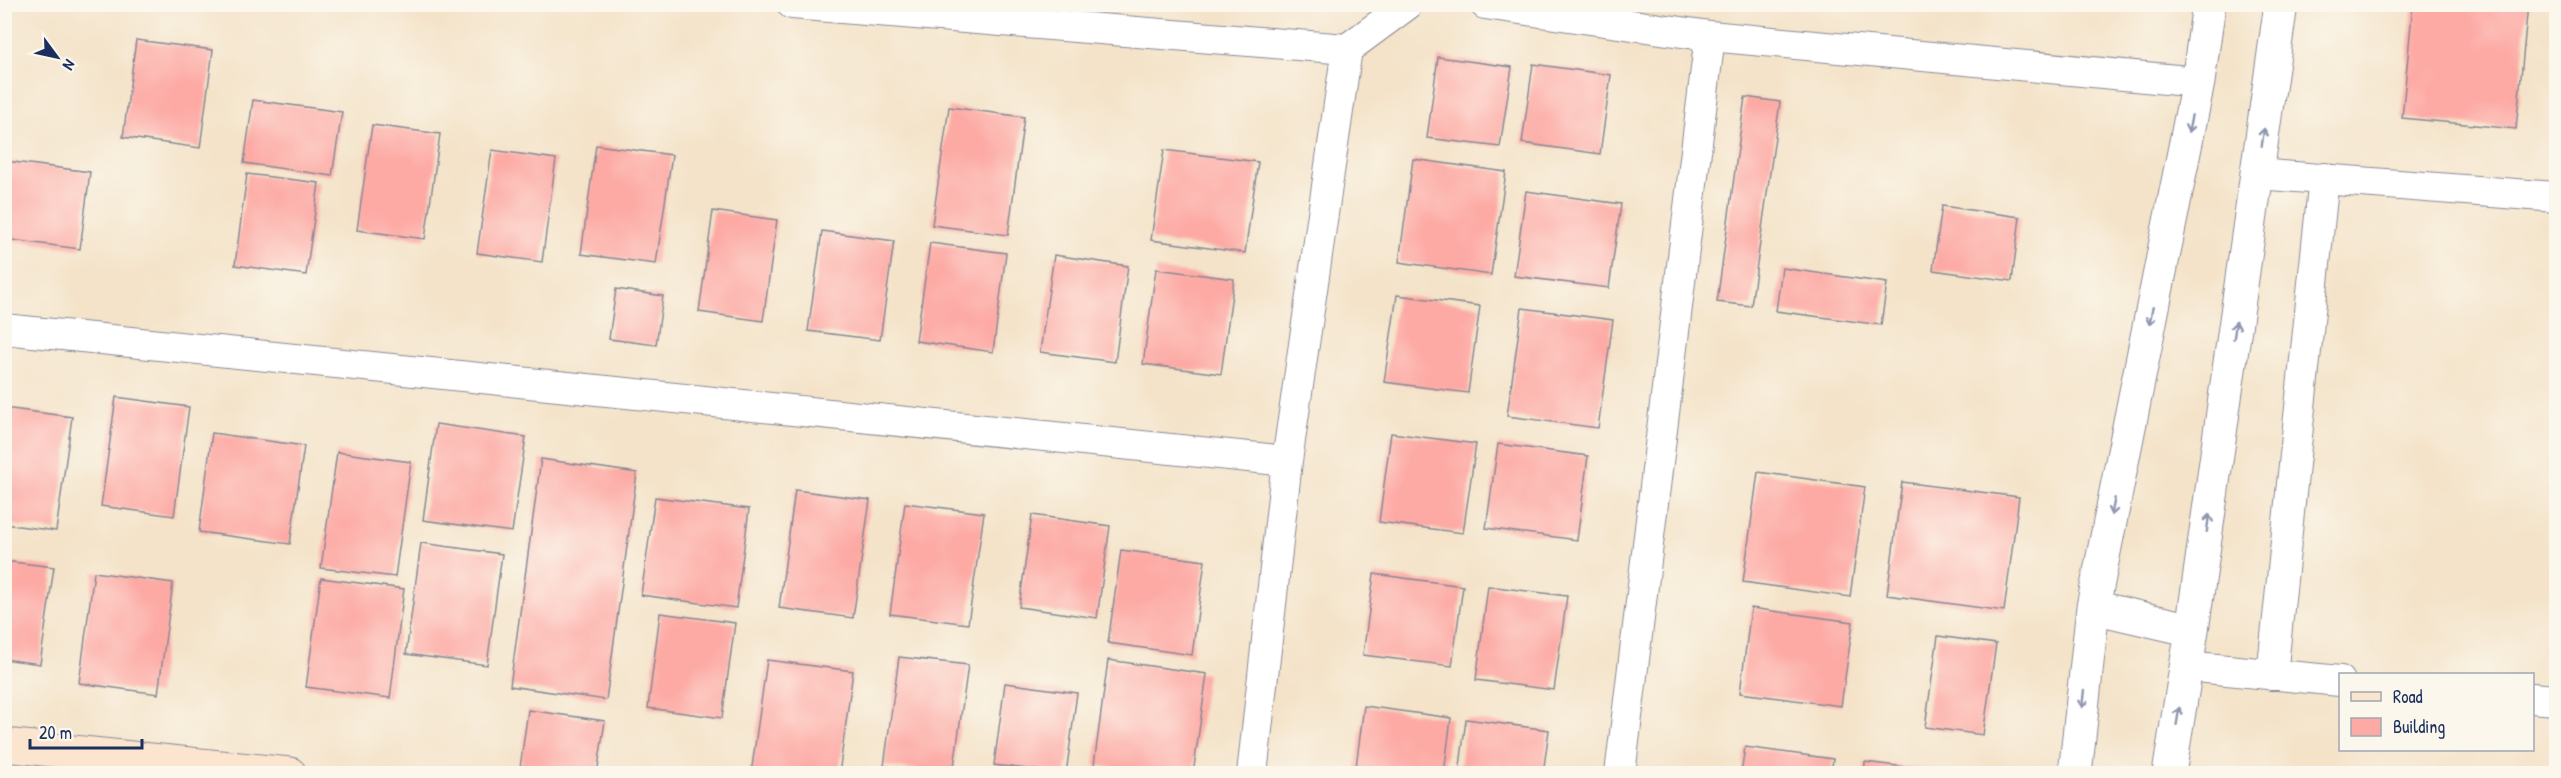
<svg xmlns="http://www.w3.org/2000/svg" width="2561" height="778" viewBox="0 0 2561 778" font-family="'Patrick Hand',sans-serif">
	<rect width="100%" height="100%" fill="#fbf7ec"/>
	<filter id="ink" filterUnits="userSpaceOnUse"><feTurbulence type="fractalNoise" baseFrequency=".0167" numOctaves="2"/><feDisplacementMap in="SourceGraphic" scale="12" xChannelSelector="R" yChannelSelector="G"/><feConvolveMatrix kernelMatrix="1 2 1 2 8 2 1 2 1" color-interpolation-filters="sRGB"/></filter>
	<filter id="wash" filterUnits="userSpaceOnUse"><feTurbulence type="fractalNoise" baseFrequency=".008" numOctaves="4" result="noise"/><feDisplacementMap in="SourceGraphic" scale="24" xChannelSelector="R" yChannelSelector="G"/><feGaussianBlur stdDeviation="1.35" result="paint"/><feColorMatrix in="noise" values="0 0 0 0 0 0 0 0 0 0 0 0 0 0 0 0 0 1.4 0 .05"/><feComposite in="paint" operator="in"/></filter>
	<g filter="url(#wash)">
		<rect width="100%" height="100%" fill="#f4e3c9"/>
		<g id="blocks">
			<path fill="#fdaaa5" d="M2413,4h115l-12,125 -114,-11z
				M136,40l77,10 -13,98 -77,-11z
				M1438,57l74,10 -12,80 -73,-9z
				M1533,64l78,11 -11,79 -78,-11z
				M1745,97l35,5 -29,204 -34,-4z
				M253,100l89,12 -10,64 -88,-13z
				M949,107l75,10 -16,118 -76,-10z
				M372,125l68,9 -15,105 -68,-9z
				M596,145l76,10 -16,109 -75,-10z
				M492,150l64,9 -14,103 -65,-9z
				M1164,150l94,12 -13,91 -94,-13z
				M1413,159l93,13 -15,103 -92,-13z
				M6,161l84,11 -10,77 -76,-10z
				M247,174l72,9 -13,92 -71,-10z
				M1526,191l95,13 -12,84 -95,-12z
				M1942,206l78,11 -8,64 -79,-11z
				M713,211l64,9 -14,101 -64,-9z
				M822,231l72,10 -14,99 -72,-9z
				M930,243l76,10 -13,99 -77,-11z
				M1054,255l74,11 -13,96 -75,-10z
				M1782,268l105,15 -6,42 -105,-14z
				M1156,269l78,10 -13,95 -78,-10z
				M616,289l47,7 -7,49 -47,-6z
				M1397,295l83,11 -12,87 -84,-11z
				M1522,308l91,12 -15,108 -91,-12z
				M116,397l73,10 -15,109 -73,-10z
				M4,408l68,9 -16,114 -52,-7z
				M436,424l90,13 -14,95 -89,-12z
				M212,433l92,13 -14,98 -91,-12z
				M1391,433l85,11 -13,89 -84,-11z
				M1498,444l90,12 -11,84 -91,-12z
				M337,452l74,10 -16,115 -74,-9z
				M541,459l96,14 -31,227 -96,-14z
				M1758,472l107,15 -15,110 -107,-15z
				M1902,482l117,15 -15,114 -117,-16z
				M795,490l75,10 -17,118 -74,-10z
				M655,497l94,12 -13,99 -95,-13z
				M905,503l79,10 -16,111 -78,-10z
				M1032,515l78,11 -13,92 -78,-11z
				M421,543l81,11 -15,111 -81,-11z
				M1121,550l84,11 -13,94 -84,-12z
				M4,561l50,6 -14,97 -36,-5z
				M94,572l79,11 -15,111 -79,-11z
				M1374,574l89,12 -11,80 -89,-11z
				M321,578l83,11 -14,109 -84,-11z
				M1488,586l79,10 -13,94 -78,-10z
				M1751,608l102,14 -12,84 -101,-13z
				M660,613l75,10 -13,95 -74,-10z
				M1938,636l58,8 -13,91 -58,-8z
				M899,657l69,8 -15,109 -69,-8z
				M767,660l86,11 -14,103h-88z
				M1108,660l99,14 -14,100h-37l-62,-9z
				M1005,683l72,10 -11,81 -72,-9z
				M1364,706l87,12 -7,56h-89z
				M528,710l77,11 -8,53h-37l-40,-6z
				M1466,719l83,11 -6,44h-84z
				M1745,747l88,12 -2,15h-90z
				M1865,762l79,10v2h-80z"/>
		</g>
	</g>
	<g filter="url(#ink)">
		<use href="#blocks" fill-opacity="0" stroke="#888994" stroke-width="1.5"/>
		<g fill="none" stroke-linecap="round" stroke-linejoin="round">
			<g stroke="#888994" stroke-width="32">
				<path id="minor" d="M792,4l555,45 61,-45
					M1485,4l225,32 488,46
					M2257,174l299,23
					M4,329l1283,132
					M2186,666l154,15
					M2272,675l52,-497
					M2532,698l24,2
					M1252,774l35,-313 60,-412
					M1620,774l90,-738"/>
			</g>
			<g stroke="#888994" stroke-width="35">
				<path id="tertiary" d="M2093,607l99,23
					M2075,774l18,-167 105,-525 11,-78
					M2169,774l23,-144 89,-626"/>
			</g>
			<g stroke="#888994" stroke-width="35">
				<path id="secondary" d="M4,745l286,29"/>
			</g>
			<use href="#minor" stroke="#fff" stroke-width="30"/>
			<use href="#tertiary" stroke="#fff" stroke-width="33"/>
			<use href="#secondary" stroke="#fbe5cf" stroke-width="33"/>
		</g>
		<defs><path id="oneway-shaft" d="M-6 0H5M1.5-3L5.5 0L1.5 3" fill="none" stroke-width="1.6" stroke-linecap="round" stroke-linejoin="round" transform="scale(1.5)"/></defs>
		<g stroke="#8d97ae">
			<use href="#oneway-shaft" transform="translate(2190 124) rotate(101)"/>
			<use href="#oneway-shaft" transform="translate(2263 137) rotate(-82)"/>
			<use href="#oneway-shaft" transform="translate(2151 316) rotate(101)"/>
			<use href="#oneway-shaft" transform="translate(2235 330) rotate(-82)"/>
			<use href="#oneway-shaft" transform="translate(2113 507) rotate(101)"/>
			<use href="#oneway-shaft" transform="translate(2208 523) rotate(-82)"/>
			<use href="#oneway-shaft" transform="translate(2083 699) rotate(96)"/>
			<use href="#oneway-shaft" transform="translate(2178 716) rotate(-81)"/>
		</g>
	</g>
	<rect width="2561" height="778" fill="none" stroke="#fbf7ec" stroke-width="24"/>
	<rect x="2339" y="673" width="195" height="78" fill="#fbf7ec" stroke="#a1a7b3" stroke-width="1.5"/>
	<rect x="2351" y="692" width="30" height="9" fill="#fbe5cf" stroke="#a1a7b3" stroke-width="1.5"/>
	<text x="2393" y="703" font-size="18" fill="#1b2f5e">Road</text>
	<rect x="2351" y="718" width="30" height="18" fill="#fdaaa5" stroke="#a1a7b3" stroke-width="1.5"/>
	<text x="2393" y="733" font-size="18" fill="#1b2f5e">Building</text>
	<g transform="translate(57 57) rotate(123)" stroke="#fbf7ec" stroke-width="4.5" paint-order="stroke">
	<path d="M0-4.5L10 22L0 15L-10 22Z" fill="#1b2f5e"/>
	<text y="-9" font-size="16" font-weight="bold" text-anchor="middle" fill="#1b2f5e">N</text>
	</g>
	<path d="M30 739v9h112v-9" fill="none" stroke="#1b2f5e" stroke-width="3"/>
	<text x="39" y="739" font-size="18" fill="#1b2f5e" stroke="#fbf7ec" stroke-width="4.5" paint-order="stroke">20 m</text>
</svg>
